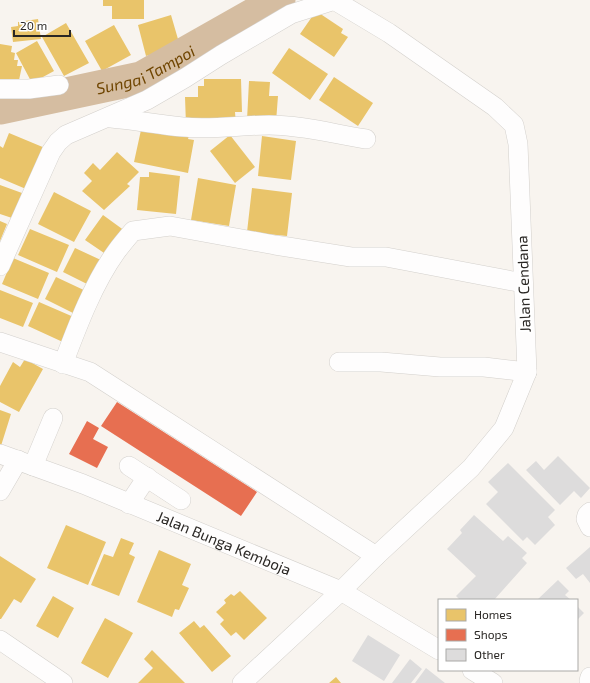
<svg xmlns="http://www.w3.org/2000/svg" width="590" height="683" viewBox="0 0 590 683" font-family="'Exo 2',sans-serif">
	<rect width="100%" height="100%" fill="#f8f4ef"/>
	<path fill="#e9c46a" d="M103,0h41v19h-32v-13h-9z
		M316,11l27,18 -2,4 7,4 -14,20 -34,-23z
		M171,15l9,31 -34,10 -8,-31z
		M38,19l3,20 -28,3 -2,-15 7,-1v-4z
		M66,23l23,40 -25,13 -22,-39z
		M114,25l17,30 -29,16 -17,-30z
		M37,41l17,30 -22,12 -16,-30z
		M0,44l12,2 -1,6 4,1 -1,7h4l-1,6h5l-4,19 -18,-4z
		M289,48l39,26 -18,26 -38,-27z
		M334,77l39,26 -15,23 -39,-26z
		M204,79h37l1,33h-7l1,13h-50l-1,-28h13v-11h6z
		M249,81l21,1 -1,14h9l-2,26 -29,-2z
		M141,130l48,6 -1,3 6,1 -6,33 -54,-11z
		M9,133l36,15 -19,41 -26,-11v-32l3,2z
		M230,135l25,32 -20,16 -25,-32z
		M262,136l34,5 -5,39 -33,-4z
		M117,152l22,20 -12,12 3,2 -26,24 -22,-19 10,-10 -8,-8 9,-10 7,7z
		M149,172l31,4 -4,38 -39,-4 3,-33h9z
		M198,178l38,7 -7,41 -38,-6z
		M0,185l22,8 -10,25 -12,-4z
		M252,188l40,5 -5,43 -40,-4z
		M54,192l37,19 -17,31 -36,-18z
		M103,215l22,16 -18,24 -22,-15z
		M0,221l7,3 -7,17z
		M30,229l39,16 -12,27 -39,-17z
		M75,248l28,13 -12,25 -28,-14z
		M13,258l36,15 -11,26 -36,-15z
		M56,277l32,15 -11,23 -32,-16z
		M0,290l33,13 -10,24 -23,-9z
		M39,302l37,16 -11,25 -37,-17z
		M25,359l18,10 -24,43 -19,-10v-16l13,-24 7,5z
		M0,410l11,4 -11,35z
		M66,525l40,17 -18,43 -41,-17z
		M121,538l13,5 -5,11 6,3 -16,39 -28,-11 13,-31 9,3z
		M159,550l32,14 -9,21 7,3 -10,22 -4,-1 -3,8 -35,-15z
		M0,556l36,23 -15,24 -7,-4 -13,20h-1z
		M240,591l27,27 -23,22 -8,-8 -5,4 -11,-12 4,-4 -8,-8 10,-9 -2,-3 7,-6 3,2z
		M53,596l21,12 -16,30 -22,-12z
		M105,618l28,15 -25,45 -27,-15z
		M194,621l6,7 4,-3 27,31 -19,16 -33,-39z
		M152,650l33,33h-47l15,-15 -9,-9z
		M336,677l5,6h-12z"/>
	<path fill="#e76f51" d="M117,402l140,90 -16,24 -140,-90z
		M87,421l12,7 -6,11 15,8 -11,21 -28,-14z"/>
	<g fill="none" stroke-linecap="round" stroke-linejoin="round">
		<path stroke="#d5bda1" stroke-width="33" id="s1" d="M0,108l141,-30 138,-78"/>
	</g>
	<path fill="#dddcdc" d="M558,456l32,32 -9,10 -7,-7 -14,14 -34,-35 10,-9 8,9z
		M508,463l47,47 -7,7 7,8 -20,20 -8,-8 -4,4 -37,-37 12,-12 -10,-10z
		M474,515l29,26 5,-5 19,17 -5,5 5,5 -33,37h-34l-4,-4 20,-20 -29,-27 15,-16 -2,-3z
		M590,547v36l-7,-9 -7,5 -10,-11z
		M558,580l11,11 -4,4 6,5h-34z
		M577,606l7,7 -7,7z
		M368,635l32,20 -16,26 -32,-20z
		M410,659l12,10 -11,14h-19z
		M426,668l19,15h-30z"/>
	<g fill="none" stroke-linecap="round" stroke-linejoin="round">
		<g stroke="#d3d0cc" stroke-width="20">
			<g id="minor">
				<path d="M0,89h29l30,-4"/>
				<path d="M111,118c24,2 48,7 72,9 29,3 57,-2 86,-2 32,0 65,9 97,14"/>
				<path d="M0,266l51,-114 7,-10 8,-7 81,-35 38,-22 36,-23 70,-41 44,-14"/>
				<path d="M0,342l90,30 286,184"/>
				<path d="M339,362h42l59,5h44l43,5"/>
				<path d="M63,364c14,-37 30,-80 53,-112 5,-7 11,-14 17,-21l37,-5 105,19 76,12h35l137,26"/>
				<path id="s2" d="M0,454l83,30 258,107 98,59"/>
				<path d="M33,466l20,-48"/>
				<path d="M129,466l52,34"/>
				<path d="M0,491l18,-31"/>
				<path d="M129,504l18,-27"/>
				<path d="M590,512l-3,3 -1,4 4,8"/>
				<path d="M0,640l63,43"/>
				<path d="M472,670l21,13"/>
				<path d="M589,681l1,-4"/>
				<path d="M242,683l99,-92 35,-35 95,-88 33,-40 23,-56 -9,-228 -4,-19 -19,-18 -106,-74 -55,-33"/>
			</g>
		</g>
		<use href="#minor" stroke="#fefdfd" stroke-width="19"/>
	</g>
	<g text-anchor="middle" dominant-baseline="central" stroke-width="4" stroke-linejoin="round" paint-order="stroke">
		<g font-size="15" fill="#2a2724" stroke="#fff">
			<text transform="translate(523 284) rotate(-92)">Jalan Cendana</text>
			<text stroke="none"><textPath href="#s2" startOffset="241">Jalan Bunga Kemboja</textPath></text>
		</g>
		<g font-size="16" font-style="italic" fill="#6f4500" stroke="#fff">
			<text stroke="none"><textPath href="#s1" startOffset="151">Sungai Tampoi</textPath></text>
		</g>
	</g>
	<rect x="438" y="599" width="140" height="72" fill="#ffffff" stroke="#aaa9a7"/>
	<rect x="446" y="609" width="20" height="12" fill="#e9c46a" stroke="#aaa9a7"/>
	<text x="474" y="619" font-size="12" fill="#2a2724">Homes</text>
	<rect x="446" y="629" width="20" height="12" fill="#e76f51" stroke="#aaa9a7"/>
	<text x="474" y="639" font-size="12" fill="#2a2724">Shops</text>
	<rect x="446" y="649" width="20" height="12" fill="#dddcdc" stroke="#aaa9a7"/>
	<text x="474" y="659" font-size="12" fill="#2a2724">Other</text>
	<path d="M14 30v6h56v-6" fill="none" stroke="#2a2724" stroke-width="2"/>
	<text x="20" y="30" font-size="12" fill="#2a2724" stroke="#ffffff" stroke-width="3" paint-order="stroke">20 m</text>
</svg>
